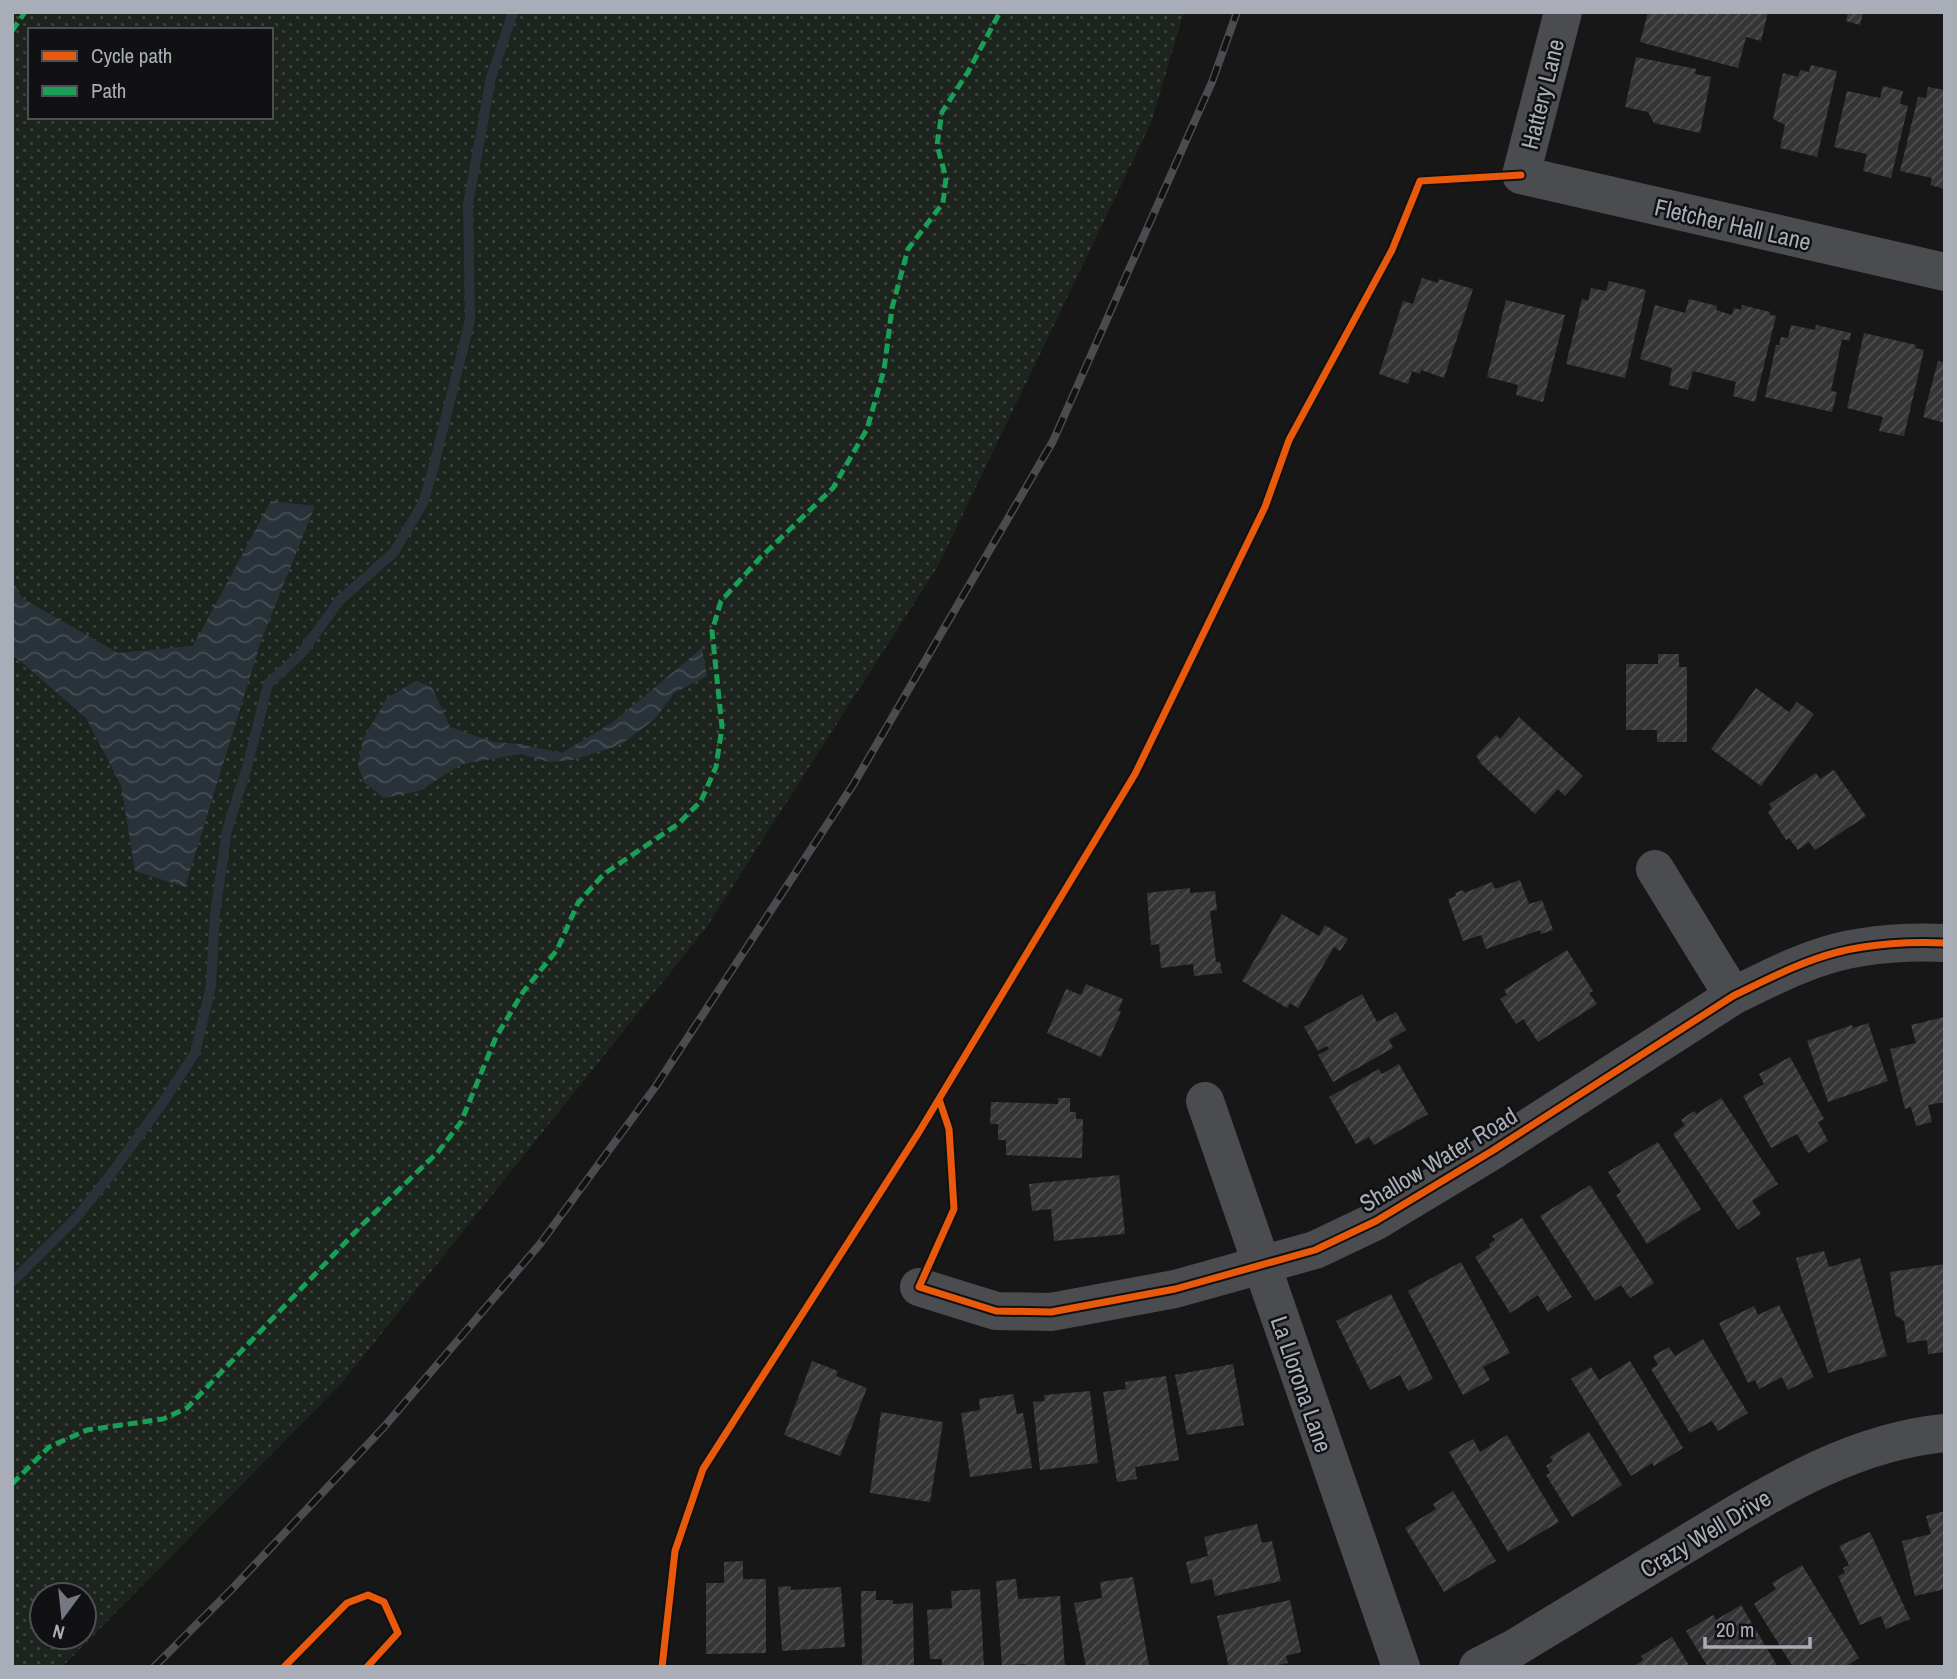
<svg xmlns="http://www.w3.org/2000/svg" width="1957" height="1679" viewBox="0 0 1957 1679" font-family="'Archivo Narrow',sans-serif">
	<defs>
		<pattern id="grass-dots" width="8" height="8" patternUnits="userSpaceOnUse" patternTransform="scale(1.75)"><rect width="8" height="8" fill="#1d241e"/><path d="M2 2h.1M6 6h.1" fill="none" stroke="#3b413d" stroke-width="1.8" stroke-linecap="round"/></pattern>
		<pattern id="water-waves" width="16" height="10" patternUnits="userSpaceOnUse" patternTransform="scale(1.75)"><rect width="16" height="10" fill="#2a3239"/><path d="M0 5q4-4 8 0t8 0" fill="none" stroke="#464d54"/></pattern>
		<pattern id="building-hatch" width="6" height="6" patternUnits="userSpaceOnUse" patternTransform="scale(1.75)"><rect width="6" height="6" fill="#353536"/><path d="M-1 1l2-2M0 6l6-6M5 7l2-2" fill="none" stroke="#4f5051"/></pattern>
	</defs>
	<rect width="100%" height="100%" fill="#171717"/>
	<path fill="url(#grass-dots)" fill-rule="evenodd" d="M12,12h1172l-33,111 -213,443 -232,362 -365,456 -279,283h-50zM30,30h241v87h-241zM42,1595h42v42h-42z"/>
	<path fill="url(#water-waves)" d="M271,501l44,5 -53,132 -77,249 -50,-16 -14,-86 -35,-67 -74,-64v-73l10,17 96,55 75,-7z
		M702,648l5,28 -33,17 -19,26 -35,26 -47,15 -24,2 -28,-8 -59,10 -43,27 -35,7 -19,-15 -7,-16 5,-28 24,-41 29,-17 16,6 18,40 43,15 26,2 43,9 51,-31z"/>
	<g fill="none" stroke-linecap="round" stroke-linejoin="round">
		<path stroke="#2a3239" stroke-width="10" d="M12,1282l64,-64 35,-44 53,-73 31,-48 16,-67 4,-72 12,-84 20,-63 21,-83 32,-29 39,-54 55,-49 29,-49 9,-30 38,-153 -2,-116 23,-126 22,-66"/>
	</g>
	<path fill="url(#building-hatch)" d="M1648,12h120l-7,29 -15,-4 -8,31 -98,-26z
		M1848,12h15l-3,13 -14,-4z
		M1636,57l60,12 -1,5 16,3 -11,56 -46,-10 -6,-11 -23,-5z
		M1811,65l26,6 -20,86 -37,-9 5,-23 -12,-6 10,-46 15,4 2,-7 9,2z
		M1883,86l20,5 -3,13 8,2 -17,72 -28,-7 4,-17 -33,-7 13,-56 33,7z
		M1928,87l17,3v99l-15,-4 2,-7 -32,-7 18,-74 8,1z
		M1422,278l16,5 1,-4 34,10 -29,89 -23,-8 -1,4 -8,-3 -4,13 -29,-10 24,-73 10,3z
		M1609,281l37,9 -21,88 -59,-14 16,-65 6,2 3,-13 15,3z
		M1689,299l28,7 -1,4 16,5 2,-7 7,2 1,-5 28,7v3l6,1 -21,86 -22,-6 3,-14 -43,-11 -5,19 -19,-5 3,-17 -32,-9 15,-54 30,8z
		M1506,300l59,15 -22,87 -27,-7 2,-10 -31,-8z
		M1791,325l24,5 1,-5 35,8 -2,8 -7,-2 -11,52 6,1 -5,20 -67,-15 11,-52h3l2,-8 7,1z
		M1864,333l52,12 -1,3 9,2 -20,86 -25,-5 4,-14 -36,-9z
		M1938,361l7,2v60l-22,-6z
		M1658,654h21v13h8v75h-30v-12h-31v-66h32z
		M1756,688l33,24 8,-10 17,12 -53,72 -50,-37z
		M1519,717l64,59 -18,20 -7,-7 -23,25 -56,-52 1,-1 -4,-5 20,-21 4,4z
		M1834,770l32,46 -51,34 -6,-8 -11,8 -9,-12 -3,2 -18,-28 4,-3 -3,-5 47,-31 4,6z
		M1520,880l9,24 13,-4 11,30 -12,4 -1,-4 -54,19 -5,-14 -18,6 -15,-42 8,-3 -1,-3 8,-3 1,3 28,-11 3,7z
		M1190,888v5l25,-2 2,19 -7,1 6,51h4l2,11 -28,3 -1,-12 -32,4 -2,-24 -8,1 -4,-52z
		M1282,914l37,22 6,-11 23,14 -8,12 -6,-4 -36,61 -8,-5 -3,5 -45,-27z
		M1567,950l26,41 -4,2 8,11 -59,38 -15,-23 -7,5 -16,-25 7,-4 -3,-5z
		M1086,984l37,15 -5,12 3,1 -20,45 -54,-24 19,-44 15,6z
		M1362,994l15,28 19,-10 10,18 -17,10 4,8 -60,34 -15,-27 11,-6 -2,-3 -9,5 -14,-24z
		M1944,1017l1,85 -17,3 4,17 -16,4 -5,-19 -6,2 -15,-60 26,-6 -5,-18z
		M1868,1023l20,58 -60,21 -21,-61 45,-16 1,3z
		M1790,1057l34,62 -6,3 10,19 -20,12 -11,-19 -26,14 -28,-52 21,-12 -5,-10z
		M1399,1064l29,50 -54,31 -5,-8 -13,7 -27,-47 50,-28 3,5z
		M1058,1098h12v14h6v7h7l-1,39 -76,-3v-15h-8v-16h-8l1,-22 67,2z
		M1721,1098l57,86 -26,17 9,13 -23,16 -65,-96 12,-9 -4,-5 13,-9 2,3z
		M1658,1142l43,67 -54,35 -31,-49 5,-3 -13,-20z
		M1119,1175l6,59 -71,7 -3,-32 -19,2 -3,-27z
		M1590,1185l64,98 -24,15 -9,-13 -26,16 -55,-85z
		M1522,1218l50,79 -24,15 -10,-17 -28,18 -35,-56 15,-10 -1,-3 6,-4 -3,-4z
		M1824,1251l5,16 31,-9 27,98 -59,17 -32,-115z
		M1461,1262l49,91 -27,14 7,13 -27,15 -55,-104z
		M1945,1264v88l-17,2 -1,-14 -20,3 -3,-22 -9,-6 -5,-43z
		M1391,1294l42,85 -25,12 -8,-16 -30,15 -34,-69z
		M1779,1305l35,72 -26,13 -6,-13 -23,12 -4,-9 -7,3 -29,-60 35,-17 4,9z
		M1703,1339l45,74 -30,18 -6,-10 -22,12 -39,-64 7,-4 -5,-9 16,-9 6,9z
		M812,1361l26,10 -2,5 31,12 -27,68 -56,-21z
		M1630,1361l53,87 -29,18 -2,-3 -21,13 -60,-97 20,-12 8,13z
		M1233,1364l11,61 -57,10 -12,-60z
		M1166,1376l13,84 -44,7 2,12 -20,3 -14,-90 23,-3 -1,-7z
		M1090,1391l8,72 -58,7 -7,-68 12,-1 -1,-6z
		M1013,1394l4,20 6,-1 9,55 -62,9 -9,-64 19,-3 -1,-11z
		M881,1412l62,10 -13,80 -60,-9z
		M1589,1432l33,53 -50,32 -26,-42 4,-2 -4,-7 7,-5 -3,-4z
		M1507,1435l52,87 -51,30 -59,-100 24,-13 7,13z
		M1453,1491l43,70 -52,31 -39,-64 31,-19 -3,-5z
		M1945,1511v78l-30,7 -13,-55 29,-7 -5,-18z
		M1257,1524l5,19 10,-2 9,40 -66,15 -3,-17 -21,5 -5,-22 22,-6 -4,-19z
		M1870,1532l40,87 -24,10 -5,-13 -21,9 -22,-49 7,-3 -2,-5 6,-3 -10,-19z
		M743,1561v18h23v74l-60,1v-71h18v-21z
		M1802,1565l57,93 -14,9h-52l-39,-63 22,-15 -4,-6z
		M1133,1577l16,88 -63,2 -12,-64 28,-5 -2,-16z
		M1016,1579l2,20 42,-3 5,71h-40v-3l-23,2 -6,-85z
		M791,1586v4l50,-3 4,60 -63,4 -4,-64z
		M980,1589l4,78h-42v-8h-12l-3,-49 25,-2 -1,-17z
		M861,1591h15v9h17v4l20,-1 1,64h-52z
		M1290,1600l11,52 -15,4 2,7 -19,4h-40l-12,-51z
		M1741,1605l37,62h-70l-22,-36 27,-16 3,5z
		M1672,1637l18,30h-57l10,-7 -2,-4z"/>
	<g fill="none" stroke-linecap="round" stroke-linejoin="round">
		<path stroke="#4b4c50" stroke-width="38" d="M1563,12l-42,163 424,97
			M1655,869l78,127
			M1205,1101l196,566
			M919,1287l77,24 55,1 124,-23 140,-39 61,-29 116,-70 241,-155c33,-16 69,-35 105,-44 32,-8 73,-11 107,-9
			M1478,1667l35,-18c59,-36 119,-72 178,-108 80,-48 159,-99 254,-108"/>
		<g stroke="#4b4c4f" stroke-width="8">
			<path id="rail" d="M154,1667l78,-78 152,-162 156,-183 116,-158 197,-301 200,-344 159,-359 25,-70"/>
		</g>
		<use href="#rail" stroke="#111113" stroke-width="5" stroke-dasharray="16" stroke-linecap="butt"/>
		<path stroke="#1a9f57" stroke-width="5" stroke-dasharray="10 5" stroke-linecap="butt" d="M12,31l13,-19
			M12,1484l37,-37 38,-17 76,-11 24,-11 175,-183 76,-73 23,-30 35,-85 27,-45 34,-42 21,-47 26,-29 74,-50 23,-23 15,-34 6,-40 -10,-96 9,-30 40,-44 72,-69 34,-59 17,-59 8,-62 16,-59 35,-46 3,-25 -9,-33 5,-33 26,-40 32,-60"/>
		<g stroke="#111113" stroke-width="11">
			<path id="cycleway" d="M939,1099l10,30 5,80 -35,78 77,24 55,1 124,-23 140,-39 61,-29 116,-70 241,-155c33,-16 69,-35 105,-44 32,-8 73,-11 107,-9
				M284,1667l63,-64 21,-8 16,7 14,31 -31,34
				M662,1667l13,-116 28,-82 216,-337 216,-358 130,-267 24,-67 103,-190 28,-69 101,-6"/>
		</g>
		<use href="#cycleway" stroke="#e8590c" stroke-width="7"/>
	</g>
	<g text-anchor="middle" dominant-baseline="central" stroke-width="5" stroke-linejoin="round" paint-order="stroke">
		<g font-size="24" fill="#a8adb8" stroke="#111113">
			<text transform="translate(1542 94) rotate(-76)">Hattery Lane</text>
			<text transform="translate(1733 224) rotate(13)">Fletcher Hall Lane</text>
			<text transform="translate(1438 1159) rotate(-31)">Shallow Water Road</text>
			<text transform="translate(1302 1384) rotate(71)">La Llorona Lane</text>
			<text transform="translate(1705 1533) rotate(-31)">Crazy Well Drive</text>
		</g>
	</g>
	<rect width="1957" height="1679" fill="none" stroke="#a8adb8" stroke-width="28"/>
	<rect x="28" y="28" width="245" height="91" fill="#111113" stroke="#4d4f55" stroke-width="2"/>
	<rect x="42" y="51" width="35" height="10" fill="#e8590c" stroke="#4d4f55" stroke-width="2"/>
	<text x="91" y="63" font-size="21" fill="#a8adb8">Cycle path</text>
	<rect x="42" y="86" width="35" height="10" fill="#1a9f57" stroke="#4d4f55" stroke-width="2"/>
	<text x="91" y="98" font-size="21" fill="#a8adb8">Path</text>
	<g transform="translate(63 1616) rotate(195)"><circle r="33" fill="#111113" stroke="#4d4f55" stroke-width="2"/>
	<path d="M0-5L12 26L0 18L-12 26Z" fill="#757880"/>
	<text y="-10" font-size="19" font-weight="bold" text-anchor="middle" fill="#a8adb8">N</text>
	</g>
	<path d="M1705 1637v10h105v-10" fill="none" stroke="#a8adb8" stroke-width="3.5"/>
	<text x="1716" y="1637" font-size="21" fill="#a8adb8" stroke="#111113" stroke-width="5" paint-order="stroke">20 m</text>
</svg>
